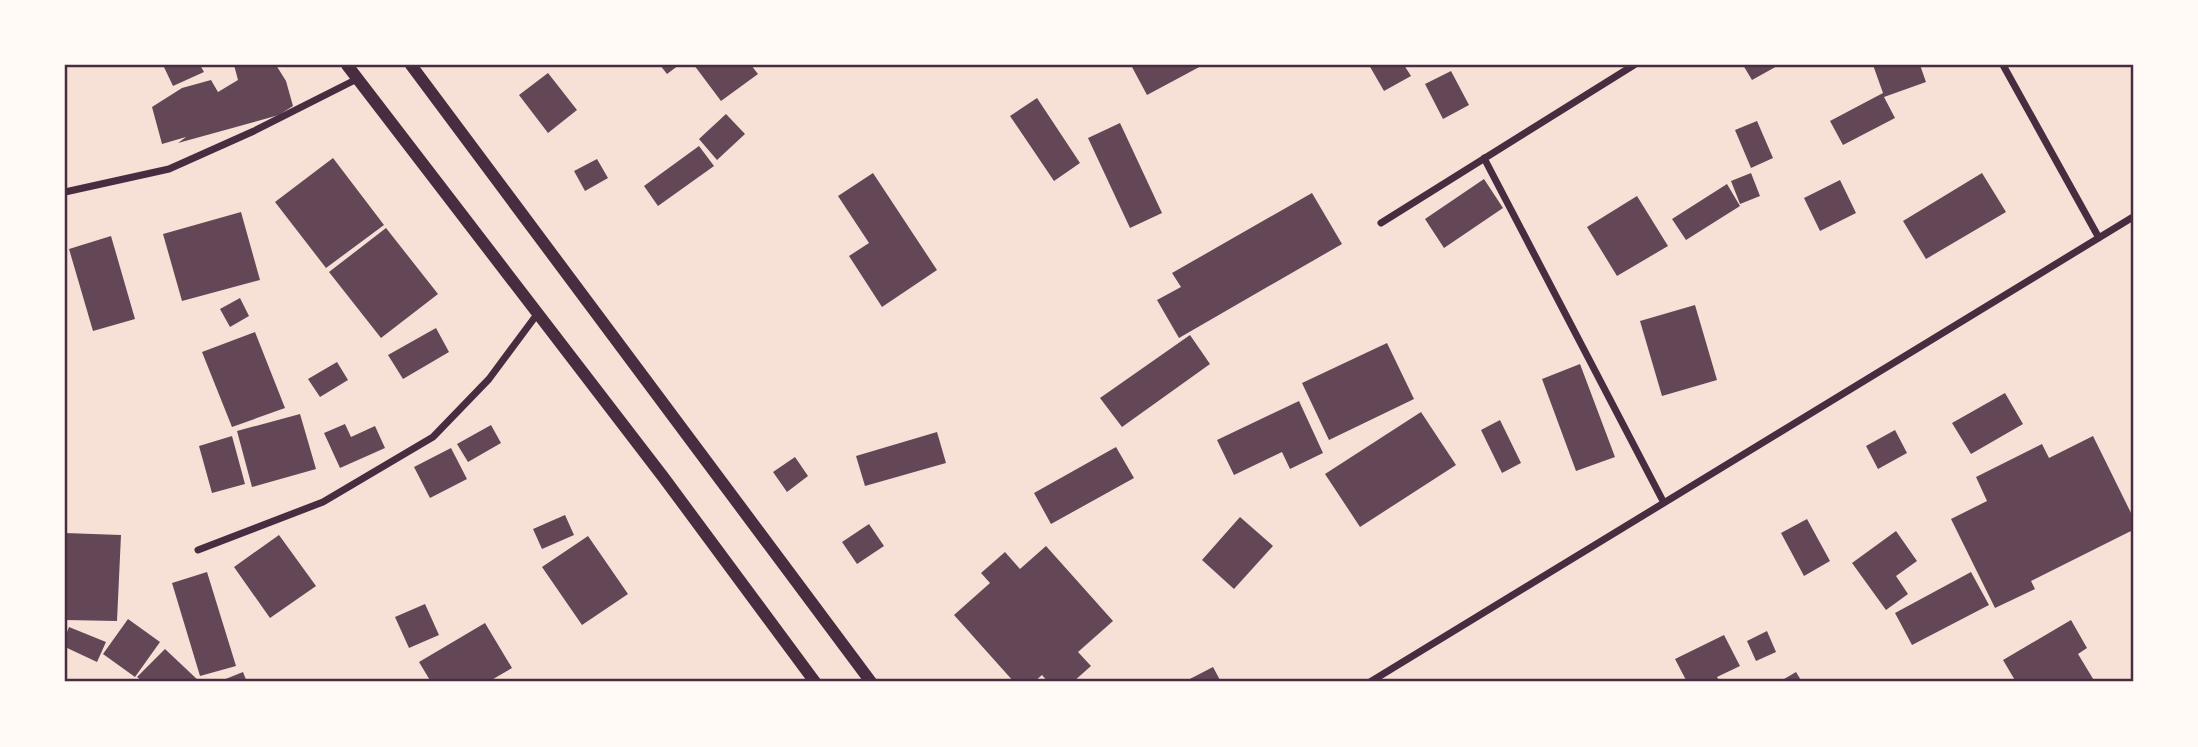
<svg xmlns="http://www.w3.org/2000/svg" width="2198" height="747" viewBox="0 0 2198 747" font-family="Manrope,sans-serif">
	<rect width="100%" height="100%" fill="#f7e1d7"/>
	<path fill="#644757" d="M163,65h37l4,7 -31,14z
		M234,65h42l10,16 7,25 -14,9 -101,28 8,-6 -24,7 -10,-37 30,-19 29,-8 7,12 20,-12z
		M660,65h19l-12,9z
		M694,65h57l7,9 -37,27z
		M1136,65h67l-56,30 -15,-28z
		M1369,65h35l7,11 -27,15z
		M1743,65h36l-27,15z
		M1873,65h47l6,17 -42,15 11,21 -52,27 -13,-24 53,-28z
		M1451,71l18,34 -26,14 -18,-35z
		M548,73l29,37 -29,23 -29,-38z
		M1037,98l43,65 -26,18 -44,-65z
		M726,114l19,20 -28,26 -18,-21z
		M1757,121l16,37 -22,10 -16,-38z
		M1120,123l42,90 -32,15 -42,-90z
		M699,146l15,20 -56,40 -14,-20z
		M333,158l51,67 -58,43 -51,-66z
		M597,159l11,19 -23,13 -11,-20z
		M873,173l64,97 -55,37 -33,-51 20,-13 -31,-47z
		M1751,173l9,23 -20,8 -9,-23z
		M1982,173l24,39 -80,47 -23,-38z
		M1484,179l19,29 -59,40 -19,-29z
		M1840,180l16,33 -36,18 -16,-33z
		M1727,184l13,22 -54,34 -14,-21z
		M1312,193l30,51 -163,94 -22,-38 24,-13 -9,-14z
		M1637,196l31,50 -51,30 -30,-49z
		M241,212l19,68 -78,21 -19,-67z
		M386,228l52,66 -57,44 -52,-66z
		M111,236l24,83 -42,12 -24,-82z
		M240,298l9,18 -19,11 -10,-18z
		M1695,305l22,75 -55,16 -22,-75z
		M436,328l13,24 -46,27 -15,-24z
		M255,332l30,76 -53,19 -30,-75z
		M1190,335l20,29 -88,63 -22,-29z
		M1387,343l27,56 -85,41 -27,-57z
		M337,362l11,18 -28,17 -12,-18z
		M1580,364l35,93 -39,14 -34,-92z
		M2005,393l18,31 -52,30 -19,-31z
		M1299,401l24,52 -33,16 -8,-17 -48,23 -17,-35z
		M1421,412l35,53 -96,62 -35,-53z
		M300,414l16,55 -64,18 -15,-56z
		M1500,420l21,43 -19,10 -21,-43z
		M345,424l6,13 24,-11 10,22 -45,20 -16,-35z
		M491,425l10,18 -33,19 -11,-18z
		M1895,430l12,23 -29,16 -12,-23z
		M937,432l9,31 -81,23 -9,-30z
		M232,436l13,48 -33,9 -13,-47z
		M2093,436l40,81v13l-102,51 4,8 -40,19 -44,-89 36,-18 -11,-24 66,-33 7,14z
		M1116,447l18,31 -83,46 -17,-31z
		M451,448l16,31 -37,19 -16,-31z
		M795,457l13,19 -21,16 -14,-20z
		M565,515l9,20 -32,14 -9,-20z
		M1240,517l33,29 -39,43 -32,-29z
		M1807,519l23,42 -26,15 -23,-43z
		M869,524l15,22 -27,18 -15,-22z
		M1896,531l21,30 -21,15 12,18 -22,16 -34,-47z
		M65,533l56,2 -4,86 -52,-1z
		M279,535l37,51 -46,32 -36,-51z
		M588,536l40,58 -46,31 -40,-58z
		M1046,546l67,75 -35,31 13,14 -18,16h-25l-6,-7 -8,7h-20l-60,-67 36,-32 -9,-10 24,-21 15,17z
		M207,572l29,94 -36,10 -28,-93z
		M1971,572l18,33 -77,40 -17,-32z
		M425,604l14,31 -30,13 -14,-31z
		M128,619l32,23 -25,35 -32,-23z
		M2071,620l16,28 -9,6 17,28h-79l-13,-22z
		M485,623l27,45 -24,14h-57l-12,-20z
		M69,627l37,15 -9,20 -32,-15v-10z
		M1767,631l9,21 -20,9 -9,-20z
		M1724,635l16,31 -23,11 3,5h-33l-12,-23z
		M165,649l35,33h-57l-6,-5z
		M1213,667l8,15h-37z
		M243,672l4,10h-23l-1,-2z
		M1796,672l6,10h-23z"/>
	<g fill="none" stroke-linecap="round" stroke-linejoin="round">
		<path stroke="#4a2c40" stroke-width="7" d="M2003,65l96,173
			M1484,158l180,345
			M65,192l104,-23 85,-38 103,-52
			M1381,223l253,-158
			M198,550l125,-48 110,-65 56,-58 49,-66
			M1370,682l763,-465"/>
		<path stroke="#4a2c40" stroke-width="12" d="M347,65l317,413 151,204
			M411,65l460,617"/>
	</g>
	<rect width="2198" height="747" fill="none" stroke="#fffaf5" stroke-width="133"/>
	<rect x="66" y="66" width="2066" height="614" fill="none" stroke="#4a2c40" stroke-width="2.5"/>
</svg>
